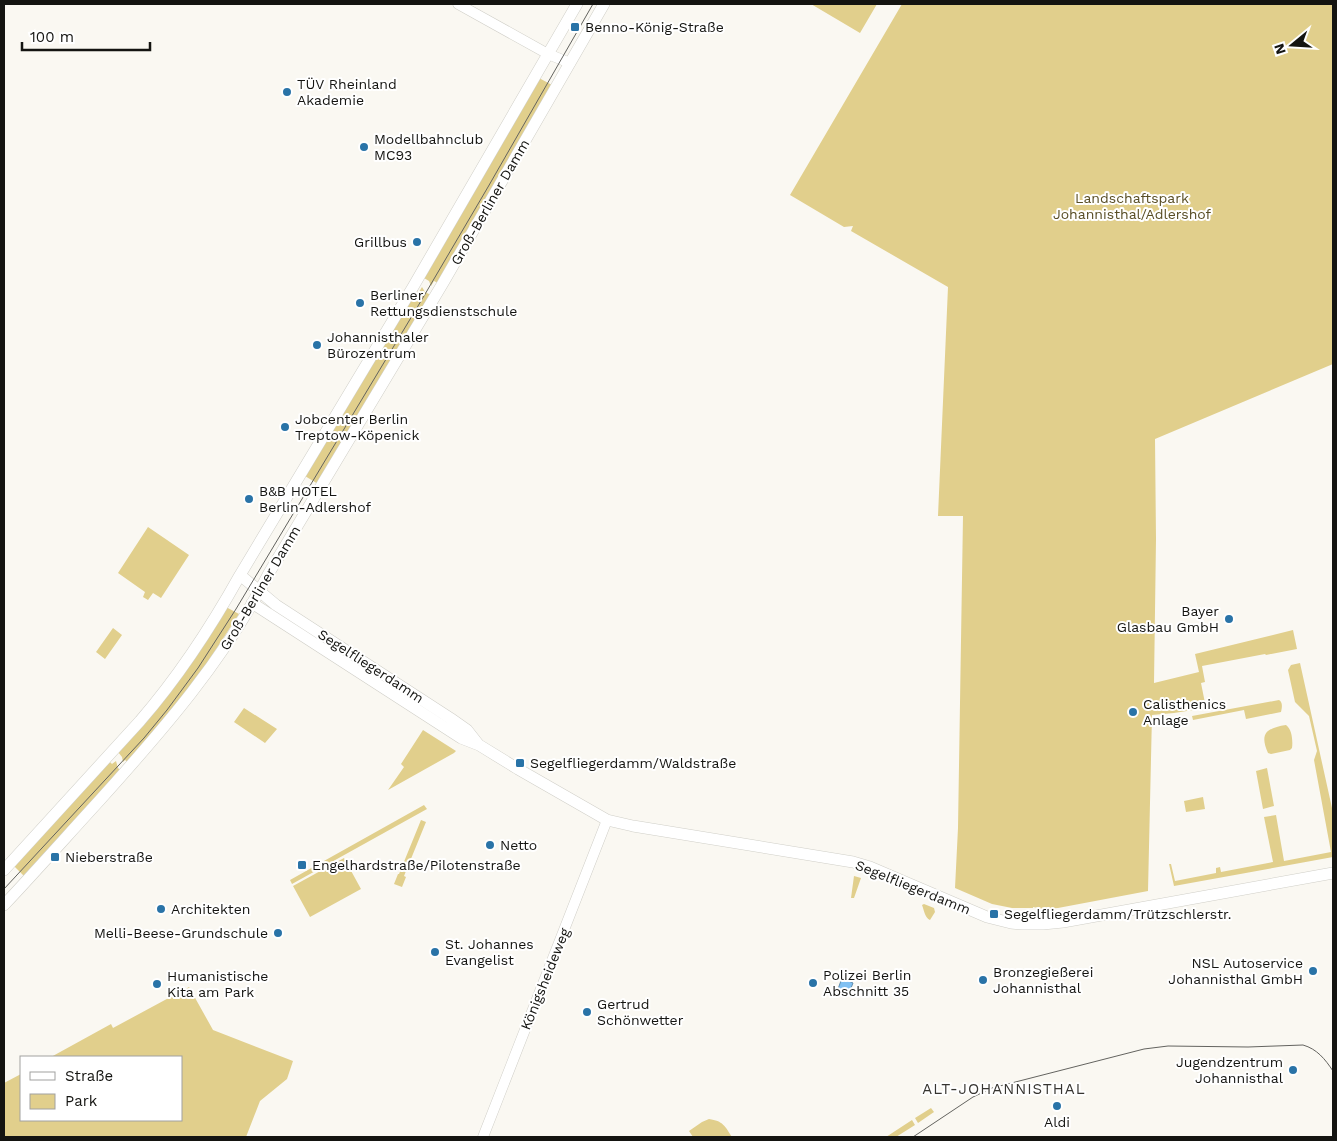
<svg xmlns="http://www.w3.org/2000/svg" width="1337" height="1141" viewBox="0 0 1337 1141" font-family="'Work Sans',sans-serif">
	<rect width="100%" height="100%" fill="#faf8f2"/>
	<path fill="#e1cf8c" d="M811,4h66l-17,29z
		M902,4h431v360l-178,75 1,100 -2,144 45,-11 -4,-18 98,-24 4,19 -31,6 -1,-1 -63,12 3,16 -4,1 5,25 -32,5 -22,2 -4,176 -90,17 -19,1 -1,-1 -5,-1v1h-21l-20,-4 -37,-16 3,-60 5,-312h-25l10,-229 -97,-56 2,-5 -9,1 -54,-32z
		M539,78l13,7 -114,198 -4,-2 -3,5 -2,-5 -5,-3z
		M422,287l3,5 6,3 -113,189 -13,-8 111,-185 3,1z
		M148,527l41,28 -28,43 -8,-5 -5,7 -5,-3 2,-5 -27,-19z
		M226,607l13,7 -43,66 -67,83 -4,-3 -2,2 -1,-5 -4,-5z
		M113,628l9,7 -17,24 -9,-7z
		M1300,663l32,145 1,49 -159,29 -5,-22h2l4,17 41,-8v-5l4,-1 1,5 52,-10 -9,-45 12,-2 8,46 47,-9 -17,-92 3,-9 -8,-35 -14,-14 -7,-32 3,-5z
		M1279,700c4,2 3,8 2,12l-35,7 -2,-9 -51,10 -1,-4z
		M244,708l33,21 -12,14 -31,-21z
		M1286,725c6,4 7,16 6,23l-2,2 -19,4 -3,-1c-9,-20 -1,-25 18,-28z
		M423,730l33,21 -2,2 -66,37 16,-23 -3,-3z
		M109,761l3,3 4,-3 2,7 3,3 -97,105 -11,-11z
		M1267,768l7,38 -11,3 -7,-38z
		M1203,797l2,12 -19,3 -2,-11z
		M424,805l3,4 -135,75 -2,-4z
		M421,820l5,2 -22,54 2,1 -4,10 -8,-3 4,-10h1z
		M344,858l17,31 -51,28 -17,-31z
		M854,876l7,2 -7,20h-3z
		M924,904l10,4 1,4 -5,8c-5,-2 -6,-10 -8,-15z
		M189,987l24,43 80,31 -6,18 -27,22 -14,36h-242v-54l17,-9v46h160v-63h-130l60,-33 2,4z
		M931,1108l3,4 -16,11 -3,-5z
		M709,1119c14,2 16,7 23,18h-39l-4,-6 13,-9z
		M912,1120l3,5 -19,12h-10z"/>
	<path fill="#80c0f2" stroke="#608cae" d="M842,978l11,5 -4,10 -11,-4z"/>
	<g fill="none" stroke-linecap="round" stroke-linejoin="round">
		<g stroke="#d0cfc8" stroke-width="11">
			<path id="tertiary" d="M458,4l90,50 22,9
				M483,1137l124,-317"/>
		</g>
		<g stroke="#d0cfc8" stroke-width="12">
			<path id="secondary" d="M240,575l36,30 174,113 17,12 11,14
				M252,603l209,135 18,7 39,24 89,51 26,6 220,36 17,5 117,50 24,6 11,1h21l20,-2 270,-49
				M4,870l136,-149c39,-45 71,-94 100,-146l173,-288 164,-283
				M4,905c32,-34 63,-69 95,-104 64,-71 126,-142 170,-228l174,-290 161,-279"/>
		</g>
		<use href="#tertiary" stroke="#fff" stroke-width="10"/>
		<use href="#secondary" stroke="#fff" stroke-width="11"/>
		<path stroke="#63635f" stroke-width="1" d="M4,889l140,-151 23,-28 31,-42 38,-59 75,-125 110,-183 67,-114 105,-183
			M913,1137l60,-40 19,-9 152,-39 24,-3 80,1 55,-2c14,4 22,14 30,26"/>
	</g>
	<g fill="#2973a7" stroke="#fff" stroke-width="2">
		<rect x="570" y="22" width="10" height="10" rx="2.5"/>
		<circle cx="287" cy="92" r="5"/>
		<circle cx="364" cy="147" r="5"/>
		<circle cx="417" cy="242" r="5"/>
		<circle cx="360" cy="303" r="5"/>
		<circle cx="317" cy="345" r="5"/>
		<circle cx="285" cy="427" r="5"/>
		<circle cx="249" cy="499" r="5"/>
		<circle cx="1229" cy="619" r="5"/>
		<circle cx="1133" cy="712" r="5"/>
		<rect x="515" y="758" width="10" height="10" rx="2.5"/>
		<circle cx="490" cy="845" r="5"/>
		<rect x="50" y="852" width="10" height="10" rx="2.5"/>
		<rect x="297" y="860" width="10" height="10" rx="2.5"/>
		<circle cx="161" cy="909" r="5"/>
		<rect x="989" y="909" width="10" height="10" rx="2.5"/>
		<circle cx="278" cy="933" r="5"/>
		<circle cx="435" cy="952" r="5"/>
		<circle cx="1313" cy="971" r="5"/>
		<circle cx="983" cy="980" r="5"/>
		<circle cx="813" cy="983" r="5"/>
		<circle cx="157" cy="984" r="5"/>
		<circle cx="587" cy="1012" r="5"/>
		<circle cx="1293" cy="1070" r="5"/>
		<circle cx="1057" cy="1106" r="5"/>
	</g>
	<g text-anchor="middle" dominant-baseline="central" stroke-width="4" stroke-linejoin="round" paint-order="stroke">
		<g font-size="14" fill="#141411" stroke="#fff" text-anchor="start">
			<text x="585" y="27">Benno-König-Straße</text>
			<text x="297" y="84">TÜV Rheinland<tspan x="297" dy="16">Akademie</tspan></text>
			<text x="374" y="139">Modellbahnclub<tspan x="374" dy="16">MC93</tspan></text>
			<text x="407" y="242" text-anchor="end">Grillbus</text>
			<text x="370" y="295">Berliner<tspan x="370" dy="16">Rettungsdienstschule</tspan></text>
			<text x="327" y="337">Johannisthaler<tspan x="327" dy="16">Bürozentrum</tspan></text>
			<text x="295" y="419">Jobcenter Berlin<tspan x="295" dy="16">Treptow-Köpenick</tspan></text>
			<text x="259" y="491">B&amp;B HOTEL<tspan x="259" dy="16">Berlin-Adlershof</tspan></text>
			<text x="1219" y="611" text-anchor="end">Bayer<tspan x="1219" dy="16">Glasbau GmbH</tspan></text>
			<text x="1143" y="704">Calisthenics<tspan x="1143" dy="16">Anlage</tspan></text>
			<text x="530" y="763">Segelfliegerdamm/Waldstraße</text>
			<text x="500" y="845">Netto</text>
			<text x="65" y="857">Nieberstraße</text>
			<text x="312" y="865">Engelhardstraße/Pilotenstraße</text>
			<text x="171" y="909">Architekten</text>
			<text x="1004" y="914">Segelfliegerdamm/Trützschlerstr.</text>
			<text x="268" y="933" text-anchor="end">Melli-Beese-Grundschule</text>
			<text x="445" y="944">St. Johannes<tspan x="445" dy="16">Evangelist</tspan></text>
			<text x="1303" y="963" text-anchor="end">NSL Autoservice<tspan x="1303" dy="16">Johannisthal GmbH</tspan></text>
			<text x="993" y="972">Bronzegießerei<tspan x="993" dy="16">Johannisthal</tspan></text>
			<text x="823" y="975">Polizei Berlin<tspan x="823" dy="16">Abschnitt 35</tspan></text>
			<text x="167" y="976">Humanistische<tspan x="167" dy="16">Kita am Park</tspan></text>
			<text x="597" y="1004">Gertrud<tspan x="597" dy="16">Schönwetter</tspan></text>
			<text x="1283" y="1062" text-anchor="end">Jugendzentrum<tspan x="1283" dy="16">Johannisthal</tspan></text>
			<text x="1057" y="1122" text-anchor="middle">Aldi</text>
		</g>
		<g font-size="14" fill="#584d24" stroke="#fff">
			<text x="1132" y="198">Landschaftspark<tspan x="1132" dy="16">Johannisthal/Adlershof</tspan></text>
		</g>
		<g font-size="14" fill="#141411" stroke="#fff">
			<text transform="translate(490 202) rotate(-60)">Groß-Berliner Damm</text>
			<text transform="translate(260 588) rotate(-59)">Groß-Berliner Damm</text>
			<text transform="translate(371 666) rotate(33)">Segelfliegerdamm</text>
			<text transform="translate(913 887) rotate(22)">Segelfliegerdamm</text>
			<text transform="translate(545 979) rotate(-68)">Königsheideweg</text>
		</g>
		<g font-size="15" letter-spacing="1" fill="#373531" stroke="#fff">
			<text x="1004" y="1089">ALT-JOHANNISTHAL</text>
		</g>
	</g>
	<rect width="1337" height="1141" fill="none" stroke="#141411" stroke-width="10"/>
	<rect x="20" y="1056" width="162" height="65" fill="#ffffff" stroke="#a1a1a0"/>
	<rect x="30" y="1072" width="25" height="8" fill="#ffffff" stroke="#a1a1a0"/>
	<text x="65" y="1081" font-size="15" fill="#141411">Straße</text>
	<rect x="30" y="1094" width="25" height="15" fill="#e1cf8c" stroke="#a1a1a0"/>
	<text x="65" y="1106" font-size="15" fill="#141411">Park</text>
	<g transform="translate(1292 45) rotate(252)" stroke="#ffffff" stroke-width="4" paint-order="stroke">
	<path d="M0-4L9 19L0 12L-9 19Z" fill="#141411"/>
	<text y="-8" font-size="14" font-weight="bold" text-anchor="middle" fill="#141411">N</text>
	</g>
	<path d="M22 42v8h128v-8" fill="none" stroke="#141411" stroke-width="2.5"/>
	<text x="30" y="42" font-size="15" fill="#141411" stroke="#ffffff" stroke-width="4" paint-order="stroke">100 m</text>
</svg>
